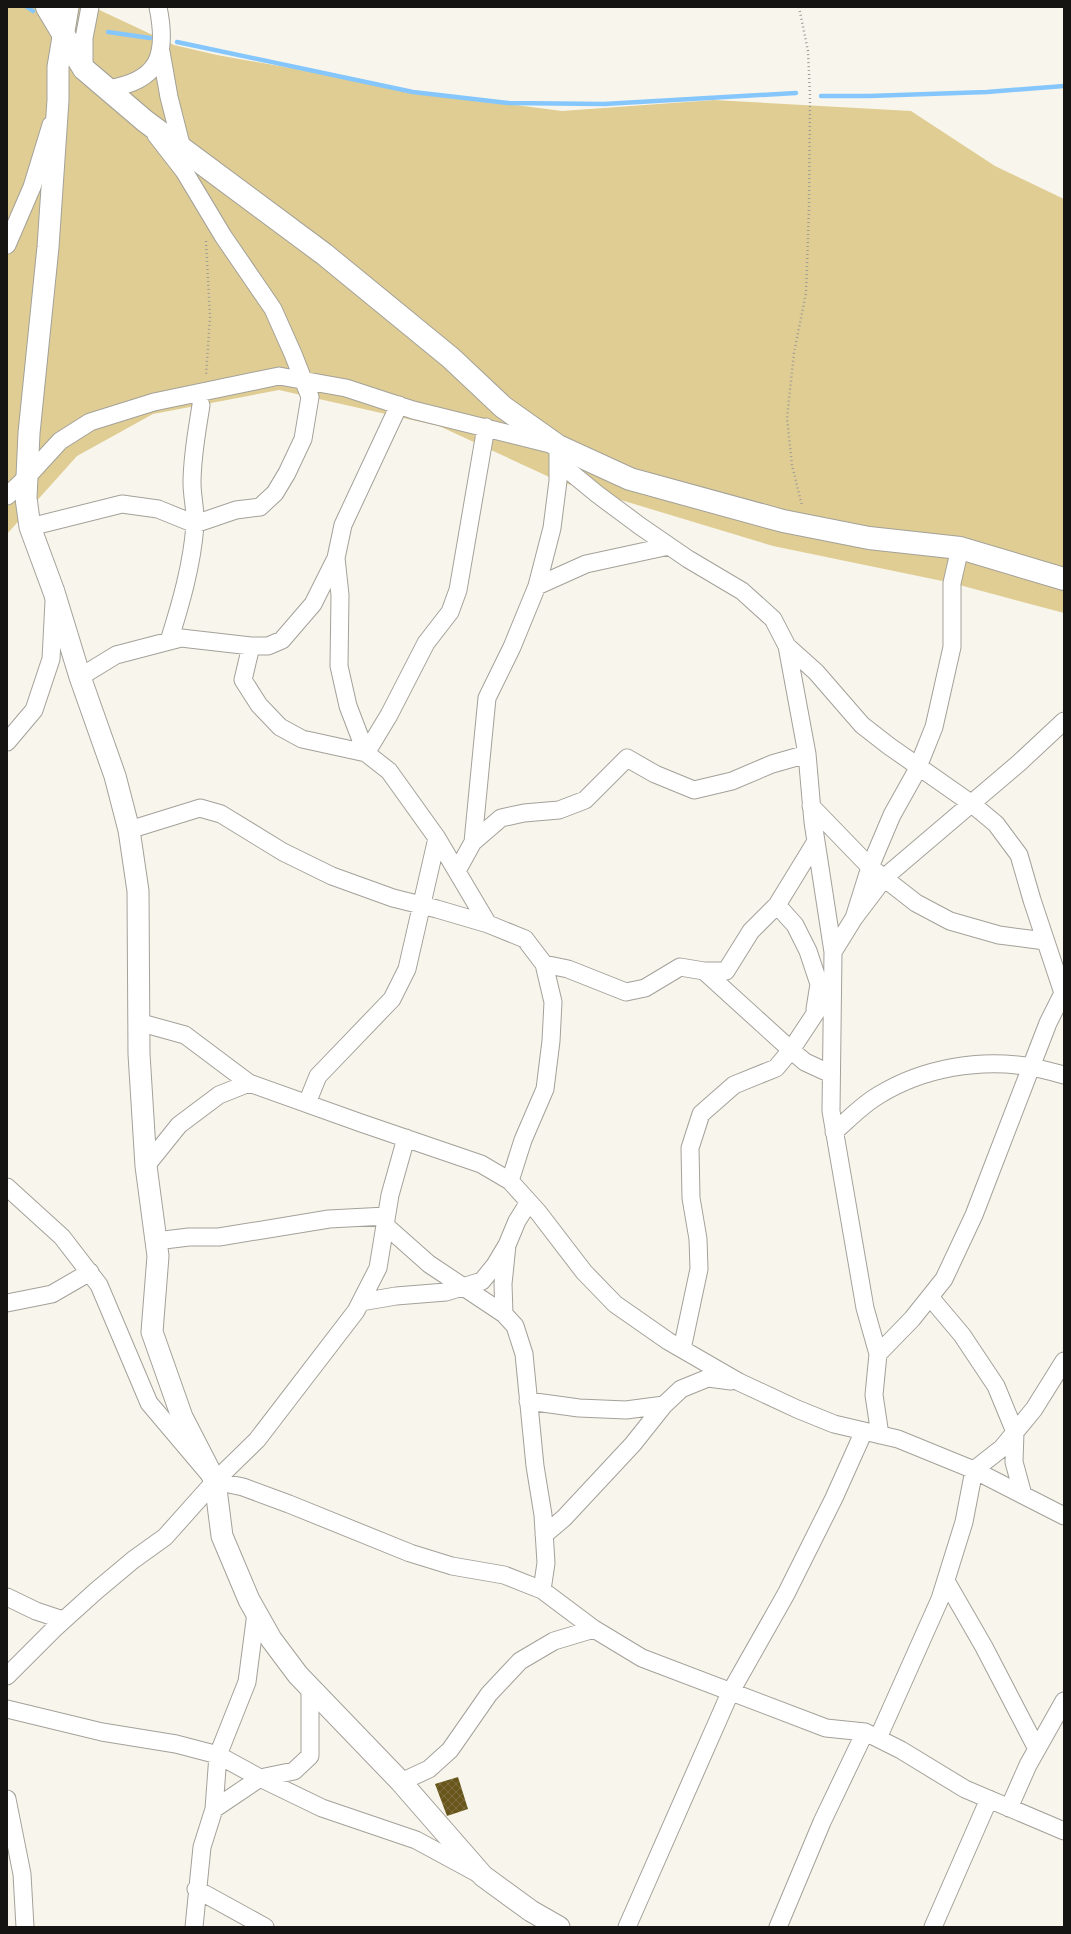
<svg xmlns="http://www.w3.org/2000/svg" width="1071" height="1934" viewBox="0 0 1071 1934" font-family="'Sofia Sans Condensed',sans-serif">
	<defs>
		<pattern id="building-cross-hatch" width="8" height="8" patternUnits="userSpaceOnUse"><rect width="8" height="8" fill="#675519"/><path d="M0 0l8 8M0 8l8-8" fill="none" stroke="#7c6e41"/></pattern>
	</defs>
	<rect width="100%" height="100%" fill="#f8f5ed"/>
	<path fill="#e0cd93" d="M7,7h86l81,38 43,10 113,20h9l74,17 149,19 152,-11 197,11 84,55 69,33v414l-112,-30 -179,-37 -215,-65 -119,-55 -160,-36 -126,24 -76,42 -70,78z"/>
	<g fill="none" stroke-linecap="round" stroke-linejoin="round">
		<path stroke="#85c7fc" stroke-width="4.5" d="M27,7l6,4
			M108,32l42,6
			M177,42l236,50 95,11 96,1 192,-11
			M821,96h48l118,-4 77,-6"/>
	</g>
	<path fill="url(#building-cross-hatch)" d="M458,1777l10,32 -21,7 -12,-32z"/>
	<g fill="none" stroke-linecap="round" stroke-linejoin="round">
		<g stroke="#a3a199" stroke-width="19">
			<path id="minor" d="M161,52l8,45 13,51
				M84,69v-31l6,-31
				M107,89c52,-8 61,-33 51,-82
				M7,245l25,-58 19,-62
				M558,462l39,32 43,32 48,33 54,32 31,28 14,27 20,108 6,68 20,130 -2,159 34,197 13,46 -4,41 6,40
				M7,496l20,-19 33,-36 30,-19 64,-20 125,-26 67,12 67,22 145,36v35l-6,47 -15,58 -25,61 -25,51 -14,144 -16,29
				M30,527l92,-23 36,5 37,15 41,-14 24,-3 15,-14 12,-20 16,-34 7,-42 -17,-43 -20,-45 -50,-73 -39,-65 -28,-36
				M336,558l4,37 -1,71 9,40 18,47
				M537,586l49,-22 83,-18
				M169,641c12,-38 23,-76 26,-116 1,-14 -3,-28 -3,-42 0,-27 5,-52 9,-78
				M251,646l-8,34 16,25 21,22 22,12 64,14 23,18 48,67 51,86
				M787,646l29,26 46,53 27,21 83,58 24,20 23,31 13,45 31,93
				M80,677l36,-22 65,-17 70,8h17l14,-6 31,-36 23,-46 7,-33 56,-120
				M7,742l27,-32 17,-51 3,-58
				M366,753l23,-38 37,-72 24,-31 8,-22 28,-163
				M811,806l59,61 46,36 34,18 49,14 46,6
				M129,830l71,-22 21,6 62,38 49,24 61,22 44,11 51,15 37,15 19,25 9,38 -2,39 -6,48 -22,51 -13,41
				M473,842l28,-24 23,-5 35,-3 26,-10 42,-42 28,16 39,16 38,-9 40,-17 35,-10
				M777,905l18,20 13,26 11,33 -4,25
				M854,918l16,-51 22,-52 24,-43 18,-45 18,-80v-64l8,-35
				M833,952l21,-34 31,-41 134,-114 45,-42
				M544,964l24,5 58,23 19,-4 35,-21 24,4h22l25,-40 26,-26 38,-62
				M704,971l87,79 14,12 26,12
				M138,1022l47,13 64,48 112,40 120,41 29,17 28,31 46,60 31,32 53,37 71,41 58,27 37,15 64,15 76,31 90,46
				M307,1103l11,-27 74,-77 15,-30 30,-131
				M834,1132c14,-12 29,-28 45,-37 44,-27 101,-37 152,-28 11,2 22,5 33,8
				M146,1166l33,-41 40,-30 30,-12
				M7,1187l55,50 37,48 50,118 66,78 28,6 46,17 121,49 42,13 52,9 38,15 52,39 48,29 184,70 39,4 36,18 64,39 99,42
				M385,1225l44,39 75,50
				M156,1241l33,-4h30l110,-18 57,-3
				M507,1245l-4,39 1,30 11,12 9,28 11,112 8,49 3,48 -4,27
				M930,1297l32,38 34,51 19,46 -1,30 9,33
				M361,1302l35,-6 50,-4 36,-11 13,-16 12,-20 10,-24 12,-19
				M7,1303l45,-9 38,-22
				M682,1349l17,-80 -1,-30 -7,-41 -1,-50 11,-34 33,-29 42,-17 15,-18 41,-62
				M878,1354l34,-35 32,-40 30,-64 74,-192 16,-32
				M528,1401l51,7 47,2 38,-5
				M544,1535l20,-17 69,-74 31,-39 17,-16 27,-11 23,3
				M946,1581l38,66 53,102
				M7,1597l29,14 27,9
				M7,1676l48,-48 41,-37 37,-31 32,-23 50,-56 42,-41 99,-129 22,-43 12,-73 16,-57
				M7,1709l95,23 74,12 42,11 42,23 62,30 94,32 61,33
				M878,1738l62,-139 24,-77 10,-52 28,-22 32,-39 30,-48
				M401,1782l28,-13 21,-19 39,-56 31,-33 34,-20 40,-12
				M7,1799l15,75 3,53
				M1009,1808l19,-43 36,-64
				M214,1809l46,-31 34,-7 16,-15v-68
				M196,1889l69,38
				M194,1927l8,-80 12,-38 4,-54 29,-73 9,-69
				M627,1927l103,-234 56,-99 48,-96 30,-67
				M778,1927l44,-105 43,-90
				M933,1927l56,-128"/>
		</g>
		<g stroke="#a3a199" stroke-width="23">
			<path id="tertiary" d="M68,7l-10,60v33l-10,147 -19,186 -3,65 4,29 24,65 26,85 35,99 14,54 9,61 1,163 7,112 12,90 -6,76 30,85 33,64 7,55 27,64 22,39 27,36 103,107 82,94 48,35 28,16"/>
		</g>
		<g stroke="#a3a199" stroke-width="24">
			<path id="secondary" d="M47,7l37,62 27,23 34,29 179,133 127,104 52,49 55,39 72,33 153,42 86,17 91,10 104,31"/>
		</g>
		<path stroke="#9f9d97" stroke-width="2.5" stroke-dasharray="1 3" stroke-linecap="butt" d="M799,7l9,44 2,45 -1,113 -3,84 -12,60 -7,65 5,47 10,41
			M206,241l4,76 -4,59"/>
		<use href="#minor" stroke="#fff" stroke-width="17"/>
		<use href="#tertiary" stroke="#fff" stroke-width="21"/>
		<use href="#secondary" stroke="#fff" stroke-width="22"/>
	</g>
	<rect width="1071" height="1934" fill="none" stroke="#151412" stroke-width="16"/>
</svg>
